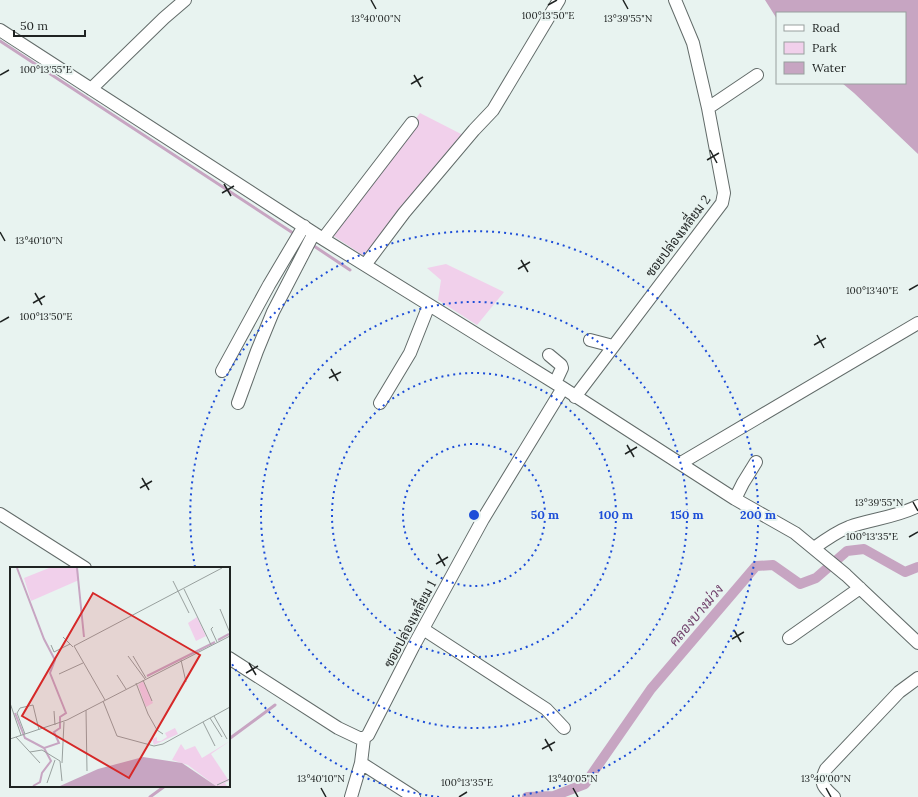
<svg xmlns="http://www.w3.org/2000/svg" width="918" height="797" viewBox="0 0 918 797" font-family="Lora,Sarabun,serif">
	<rect width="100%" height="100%" fill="#e8f3f0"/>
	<path fill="#f1d0eb" d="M420,113l43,22 -92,116 -7,5 -32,-21z
		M446,264l58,28 -27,33 -39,-25 3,-20 -14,-12z"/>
	<path fill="#c7a5c2" d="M765,0h153v154l-64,-61 -12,-10h63v-70h-128v6z"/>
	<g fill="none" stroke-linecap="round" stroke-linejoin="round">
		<path stroke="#c7a5c2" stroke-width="3" d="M0,41l296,194
			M311,244l39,26
			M229,739l46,-34
			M150,797l15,-11"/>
		<path stroke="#c7a5c2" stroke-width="10" d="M527,797l27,-1 31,-12 66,-95 105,-123 17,-1 27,19 16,-6 31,-27 17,-2 41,23 13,-5"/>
		<g stroke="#626b69" stroke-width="14">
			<path id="minor" d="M0,30l323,209 240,149 172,111 60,34 51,42 72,68
				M91,89l73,-71 21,-18
				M708,108l49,-33
				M323,239l89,-116
				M365,265l39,-52 70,-83 19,-20 66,-110
				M590,340l23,6
				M549,355l12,10 1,3 -7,15
				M222,371l47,-86 35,-59
				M575,397l147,-194 2,-10 -3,-16 -13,-69 -15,-65 -18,-43
				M238,403l19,-52 16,-39 41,-79
				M380,403l30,-50 19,-48
				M681,463l237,-140
				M735,499l8,-16 13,-21
				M0,514l85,54
				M814,548c11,-8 22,-16 35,-21 23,-8 48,-10 69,-21
				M423,629l123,80 18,19
				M789,638l71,-50
				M229,658l109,70 21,10h5l4,-3 45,-88 70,-128 80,-131
				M361,763l53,34
				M351,797l10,-34 3,-25
				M834,797c-11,-10 -15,-14 -8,-28l73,-77 19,-14"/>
		</g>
		<use href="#minor" stroke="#fff" stroke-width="12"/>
	</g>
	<path fill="none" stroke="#1f2322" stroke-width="1.5" d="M371,0l5,9M623,0l5,9M548,5l9,-5M0,75l9,-5M414,75l7,12M411,84l12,-7M710,150l7,13M707,160l12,-7M224,184l7,12M222,193l12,-7M0,232l5,9M521,260l7,12M518,269l12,-7M909,290l9,-5M35,293l7,12M33,303l12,-7M0,322l9,-5M817,335l7,13M814,345l12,-7M331,369l7,12M329,378l12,-6M627,445l7,12M625,454l12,-7M142,478l7,12M140,488l12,-7M913,502l5,9M909,537l9,-5M438,554l7,12M436,564l12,-7M734,630l7,12M732,639l12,-7M249,663l7,12M246,673l12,-7M545,739l7,12M542,749l13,-7M321,788l5,9M573,788l5,9M826,788l5,9M459,797l8,-5"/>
	<g fill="none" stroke="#1d4ed8" stroke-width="2" stroke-dasharray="2 4">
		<circle cx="474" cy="515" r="71"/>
		<circle cx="474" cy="515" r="142"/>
		<circle cx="474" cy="515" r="213"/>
		<path d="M439 797A284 284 0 0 1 229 659M195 567A284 284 0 1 1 509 797"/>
	</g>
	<g text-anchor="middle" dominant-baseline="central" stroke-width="4" stroke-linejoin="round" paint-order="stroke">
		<g font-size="13" fill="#1f2322" stroke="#e8f3f0">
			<text transform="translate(678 236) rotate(-53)">ซอยปล่องเหลี่ยม 2</text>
			<text transform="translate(410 624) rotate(-62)">ซอยปล่องเหลี่ยม 1</text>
		</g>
		<g font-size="14" font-style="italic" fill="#73456e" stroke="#e8f3f0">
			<text transform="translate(696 615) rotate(-50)">คลองบางม่วง</text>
		</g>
	</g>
	<g transform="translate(10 567)">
		<rect width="220" height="220" fill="#e8f3f0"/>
		<path d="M39,1h29l1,12 -48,21 -7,-23zM187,50l9,19 -10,5 -8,-18zM133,114l10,22 -7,4 -8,-22zM165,161l3,6 -24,11 -2,-6 5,-2v4h4l6,-4 -2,-4zM220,174l-19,13 18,27 -4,2 2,3h-11l-28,-21 -16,-5 9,-16 4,6 10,-4 7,12z" fill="#f1d0eb"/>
		<path d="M133,190l39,6 34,23h-156l38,-17z" fill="#c7a5c2"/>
		<path fill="none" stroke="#c7a5c2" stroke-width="2" d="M7,1l27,71 11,21 -5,13 16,40 -6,4v11l-6,4 5,11 -15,5 7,13 -9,12 -2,9 -7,4M67,1l7,69M208,73l11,-6M137,109l68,-34M5,146l10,25 19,10"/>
		<path fill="none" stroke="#98a09e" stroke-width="1" d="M163,14l16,32M174,22l27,56M210,42l10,24M203,60l-2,2 6,13M53,70l10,10M41,78l3,7 16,-8M118,89l17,23M123,89l13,22M171,93l5,22M49,107l24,-11M107,108l9,14M133,113l9,21M126,116l12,31 9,16 6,4M95,133l-31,-54 148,-78M93,134l14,35 37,10 9,-2 67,-37M0,136l11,32M76,143l1,61M44,144l1,14M204,149l13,23M200,151l12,19M193,155l12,24M15,167l-8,-21 3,-5 13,-3 6,25M6,170l24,26M0,172l57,-19 163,-84M20,185l12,-2 18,11 2,20M52,196l2,-41M37,216l8,-23M207,218l13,-6"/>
		<path fill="#d62828" fill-opacity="0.15" stroke="#d62828" stroke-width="2" d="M83,26l107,62 -71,123 -107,-62z"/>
		<rect width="220" height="220" fill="none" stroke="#1f2322" stroke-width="2"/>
	</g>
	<g font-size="10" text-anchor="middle" fill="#1f2322" stroke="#e8f3f0" stroke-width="4" stroke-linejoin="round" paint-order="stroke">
		<text x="548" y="19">100°13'50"E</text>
		<text x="376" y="22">13°40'00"N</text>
		<text x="628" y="22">13°39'55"N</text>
		<text x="46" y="73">100°13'55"E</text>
		<text x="39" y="244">13°40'10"N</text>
		<text x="872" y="294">100°13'40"E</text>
		<text x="46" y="320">100°13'50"E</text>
		<text x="879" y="506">13°39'55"N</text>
		<text x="872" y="540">100°13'35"E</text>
		<text x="321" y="782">13°40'10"N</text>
		<text x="573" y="782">13°40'05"N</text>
		<text x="826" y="782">13°40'00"N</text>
		<text x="467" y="786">100°13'35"E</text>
	</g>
	<circle cx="474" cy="515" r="6" fill="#1d4ed8" stroke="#e8f3f0" stroke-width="2"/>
	<g font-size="12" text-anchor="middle" font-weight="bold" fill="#1d4ed8" stroke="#e8f3f0" stroke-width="4" stroke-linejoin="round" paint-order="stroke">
		<text x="545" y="519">50 m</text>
		<text x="616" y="519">100 m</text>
		<text x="687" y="519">150 m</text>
		<text x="758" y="519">200 m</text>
	</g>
	<rect x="776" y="12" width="130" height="72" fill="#e8f3f0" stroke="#98a09e"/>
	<rect x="784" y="25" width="20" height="6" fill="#ffffff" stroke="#98a09e"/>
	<text x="812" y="32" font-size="12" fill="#1f2322">Road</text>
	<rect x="784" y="42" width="20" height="12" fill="#f1d0eb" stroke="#98a09e"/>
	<text x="812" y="52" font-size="12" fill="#1f2322">Park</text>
	<rect x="784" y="62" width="20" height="12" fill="#c7a5c2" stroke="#98a09e"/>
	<text x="812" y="72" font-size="12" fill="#1f2322">Water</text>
	<path d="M14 30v6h71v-6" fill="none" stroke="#1f2322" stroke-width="2"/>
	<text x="20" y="30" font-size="12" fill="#1f2322" stroke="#e8f3f0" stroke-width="3" paint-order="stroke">50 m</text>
</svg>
